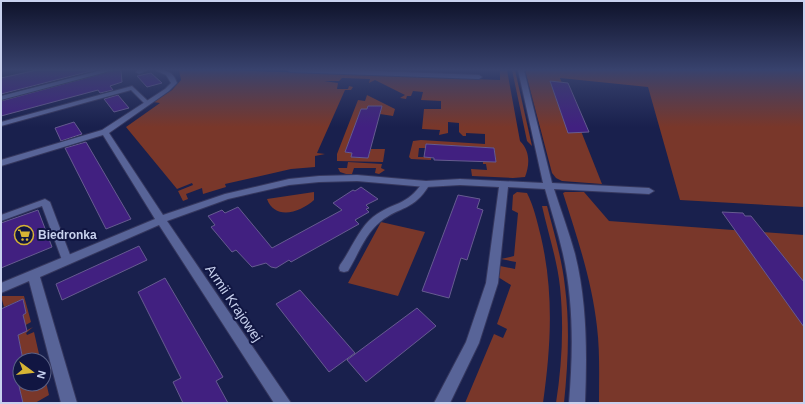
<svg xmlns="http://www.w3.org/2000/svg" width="805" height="404" viewBox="0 0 805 404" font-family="Helvetica,sans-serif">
	<rect width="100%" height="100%" fill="#19204d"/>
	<path fill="#79372a" d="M179,70h51l270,10v-10h7l13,71c10,10 10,23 5,36l-12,1 -41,-2 -1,-7 16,1 -1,-6h-3v-3l13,1 -2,-14 -68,-4 -1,4h-6l-1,9h13v3l-20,-1 -2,-2 4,-16 8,-1 64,4v-10l-19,-1v3h-3l-4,-4v-9l-11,-1v11l-9,2 1,-5 -18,-1 2,-20h17v-8l-20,-1 2,-8 -10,-1 -2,5h-4l-1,3 -6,-1 5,-3 -30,-15 -6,3 1,-4 -28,-1 -3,3h-15l14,2 -1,6h11l1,-3 4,1 -2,3h-6l-28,63 8,1 -10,2v11l-24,2 -66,15 1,3 -23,7 -1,-6 -16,6 2,5 -5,2 -5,-10 15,-6 -1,-2 -15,6 -51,-62 34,-24 -7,-1 19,-12 9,-10z
		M512,70h3l17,76 -5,-5z
		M525,70h279v137l-124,-7 -32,-113 -88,-9 42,106 -40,-3 -6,-3 -4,-5z
		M367,95l28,14 -2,7 -13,-2 2,-8h-14l-1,3h-6l-16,43 7,1 -1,4 17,1 3,-9h14l-2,13 -46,-1v-7l21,-54 7,1z
		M348,162l34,2 -1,4 4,2 -6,4 -4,-1 1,-5h-22l-2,6h-6l-6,-2 -2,-4h9z
		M314,192v8c-13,12 -39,21 -47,-1z
		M517,192l10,1c7,14 10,28 14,44 13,56 10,109 2,166h-78l29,-69 9,4 4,-9 -10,-5 14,-39 -13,-8 2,-11 15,3 1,-7 -15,-3 13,-3 4,-43 -6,-3 1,-15z
		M565,192h19l25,29 195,14v168h-205c0,-25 1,-51 -2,-76 -5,-46 -20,-90 -34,-134z
		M542,206h5c7,27 15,53 18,81 5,39 3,77 -1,116h-8c6,-38 8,-78 4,-116 -3,-28 -12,-54 -18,-81z
		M381,222l44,10 -27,64 -50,-13z
		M1,296h23l7,26 -14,8 -3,-11 12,-6 -3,-14 -19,8z
		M33,327l-7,6 1,2 7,-3 5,22 -12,6h-4l-5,-25z
		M44,373l5,22 -14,8h-12l-4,-17 4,-2h21z"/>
	<path fill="#412080" stroke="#665b90" d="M37,70h58l-94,24v-16z
		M115,70h6l1,12 -12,4 3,4 -13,3 -2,-3 -97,26v-15z
		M151,73l11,10 -15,4 -10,-11z
		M550,81l18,2 21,49 -21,1z
		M118,95l11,13 -15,4 -10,-13z
		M368,106h14l-14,52 -17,-1 1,-4 -7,-1 16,-43h6z
		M74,122l8,12 -21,7 -6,-13z
		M86,142l45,77 -25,10 -41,-81z
		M426,144l68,4 2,14 -62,-2v-2l-10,-1z
		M361,187l17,12 -12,6 3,3 -3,1 3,3 -14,8 4,4 -68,38 -2,-2 -13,8 -5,-1 -5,-4 -14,4 -16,-17 -4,2 -21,-25 4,-2 -7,-9 14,-6 3,3 13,-6 34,41 70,-38 -9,-7 20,-13 2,1z
		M458,195l22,4 -3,9 6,2 -16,50 -6,-2 -12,40 -27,-7z
		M38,210l14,37 -51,21v-45z
		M722,212l21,1 2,3h6l53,66v45z
		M139,246l8,14 -85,40 -6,-16z
		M165,278l58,99 -7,4 12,22h-45l-10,-21 8,-4 -43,-86z
		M300,290l55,63 -26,19 -53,-68z
		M23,299l3,14 -3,2 4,16 -9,4 5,25h-3l-1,26 4,17h-22v-94z
		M417,308l19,18 -70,56 -19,-22z"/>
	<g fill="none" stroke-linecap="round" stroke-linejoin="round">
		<g stroke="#35375e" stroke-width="2">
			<path id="lane" d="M132,86l17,16v2h-4l-14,-14 -130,36v-4z
				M426,181l4,3c-17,28 -29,21 -50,38 -15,12 -22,33 -32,49l-4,1 -4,-1 -1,-3 1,-3c11,-15 19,-37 33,-48 21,-16 33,-10 50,-35z
				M45,199l5,3 22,58 -1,3 -4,1 -4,-1 -1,-3 -20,-54 -41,15v-6z"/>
		</g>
		<g stroke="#35375e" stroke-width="2">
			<path id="street" d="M102,70h12l-113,30v-4z
				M138,70h9l-8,4 -3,-2z
				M155,70c11,0 18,1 22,13l-8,8 -60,42 54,82 62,-21 64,-15 30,-3 38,-1 69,6 34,-2 83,4 -25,-113h6l28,113 97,5 5,3 -5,3 -95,-5c7,22 15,43 21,65 12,48 12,99 10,149h-16c4,-49 5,-100 -6,-149 -5,-22 -12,-44 -18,-65l-37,-2 -10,96 -19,60 -29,60h-16l32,-61 20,-59 13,-96 -39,-2 -34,2 -69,-6 -38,1 -30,3 -61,14 -61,22 124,182h-17l-115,-178 -119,52 37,126h-16l-32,-122 -28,12v-10l154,-64 -52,-84 -102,31v-6l101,-30 63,-41 6,-6 -5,-8z
				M287,70h63l129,5 3,2 -3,2 -189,-7z"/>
		</g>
		<use href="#lane" fill="#586498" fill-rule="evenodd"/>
		<use href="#street" fill="#586498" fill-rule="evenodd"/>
	</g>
	<linearGradient id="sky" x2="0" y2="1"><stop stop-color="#0e122a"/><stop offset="0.55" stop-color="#38426d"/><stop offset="1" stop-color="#38426d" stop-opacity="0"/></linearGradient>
	<rect width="805" height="127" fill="url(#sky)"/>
	<defs>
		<g id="supermarket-ring" transform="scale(1)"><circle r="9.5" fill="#111642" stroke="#d7b434" stroke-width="1.5"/><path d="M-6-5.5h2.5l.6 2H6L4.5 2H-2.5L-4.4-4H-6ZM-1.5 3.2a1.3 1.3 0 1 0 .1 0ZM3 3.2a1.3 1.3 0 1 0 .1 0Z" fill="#d7b434"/></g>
	</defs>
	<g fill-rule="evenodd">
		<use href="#supermarket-ring" x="24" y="235"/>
	</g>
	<g text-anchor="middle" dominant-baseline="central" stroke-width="4" stroke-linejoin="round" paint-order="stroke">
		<g font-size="12" font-weight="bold" fill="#c8d1ee" stroke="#111642" text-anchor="start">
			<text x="38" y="235">Biedronka</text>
		</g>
		<g font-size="14" fill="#c8d1ee" stroke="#111642">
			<text transform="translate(234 303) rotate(56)">Armii Krajowej</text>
		</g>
	</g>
	<rect width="805" height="404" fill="none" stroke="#c8d1ee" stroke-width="4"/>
	<g transform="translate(32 372) rotate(105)"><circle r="19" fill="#111642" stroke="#5a6187"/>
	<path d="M0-3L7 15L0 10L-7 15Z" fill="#d7b434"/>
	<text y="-6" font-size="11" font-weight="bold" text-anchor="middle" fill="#c8d1ee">N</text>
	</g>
</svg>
